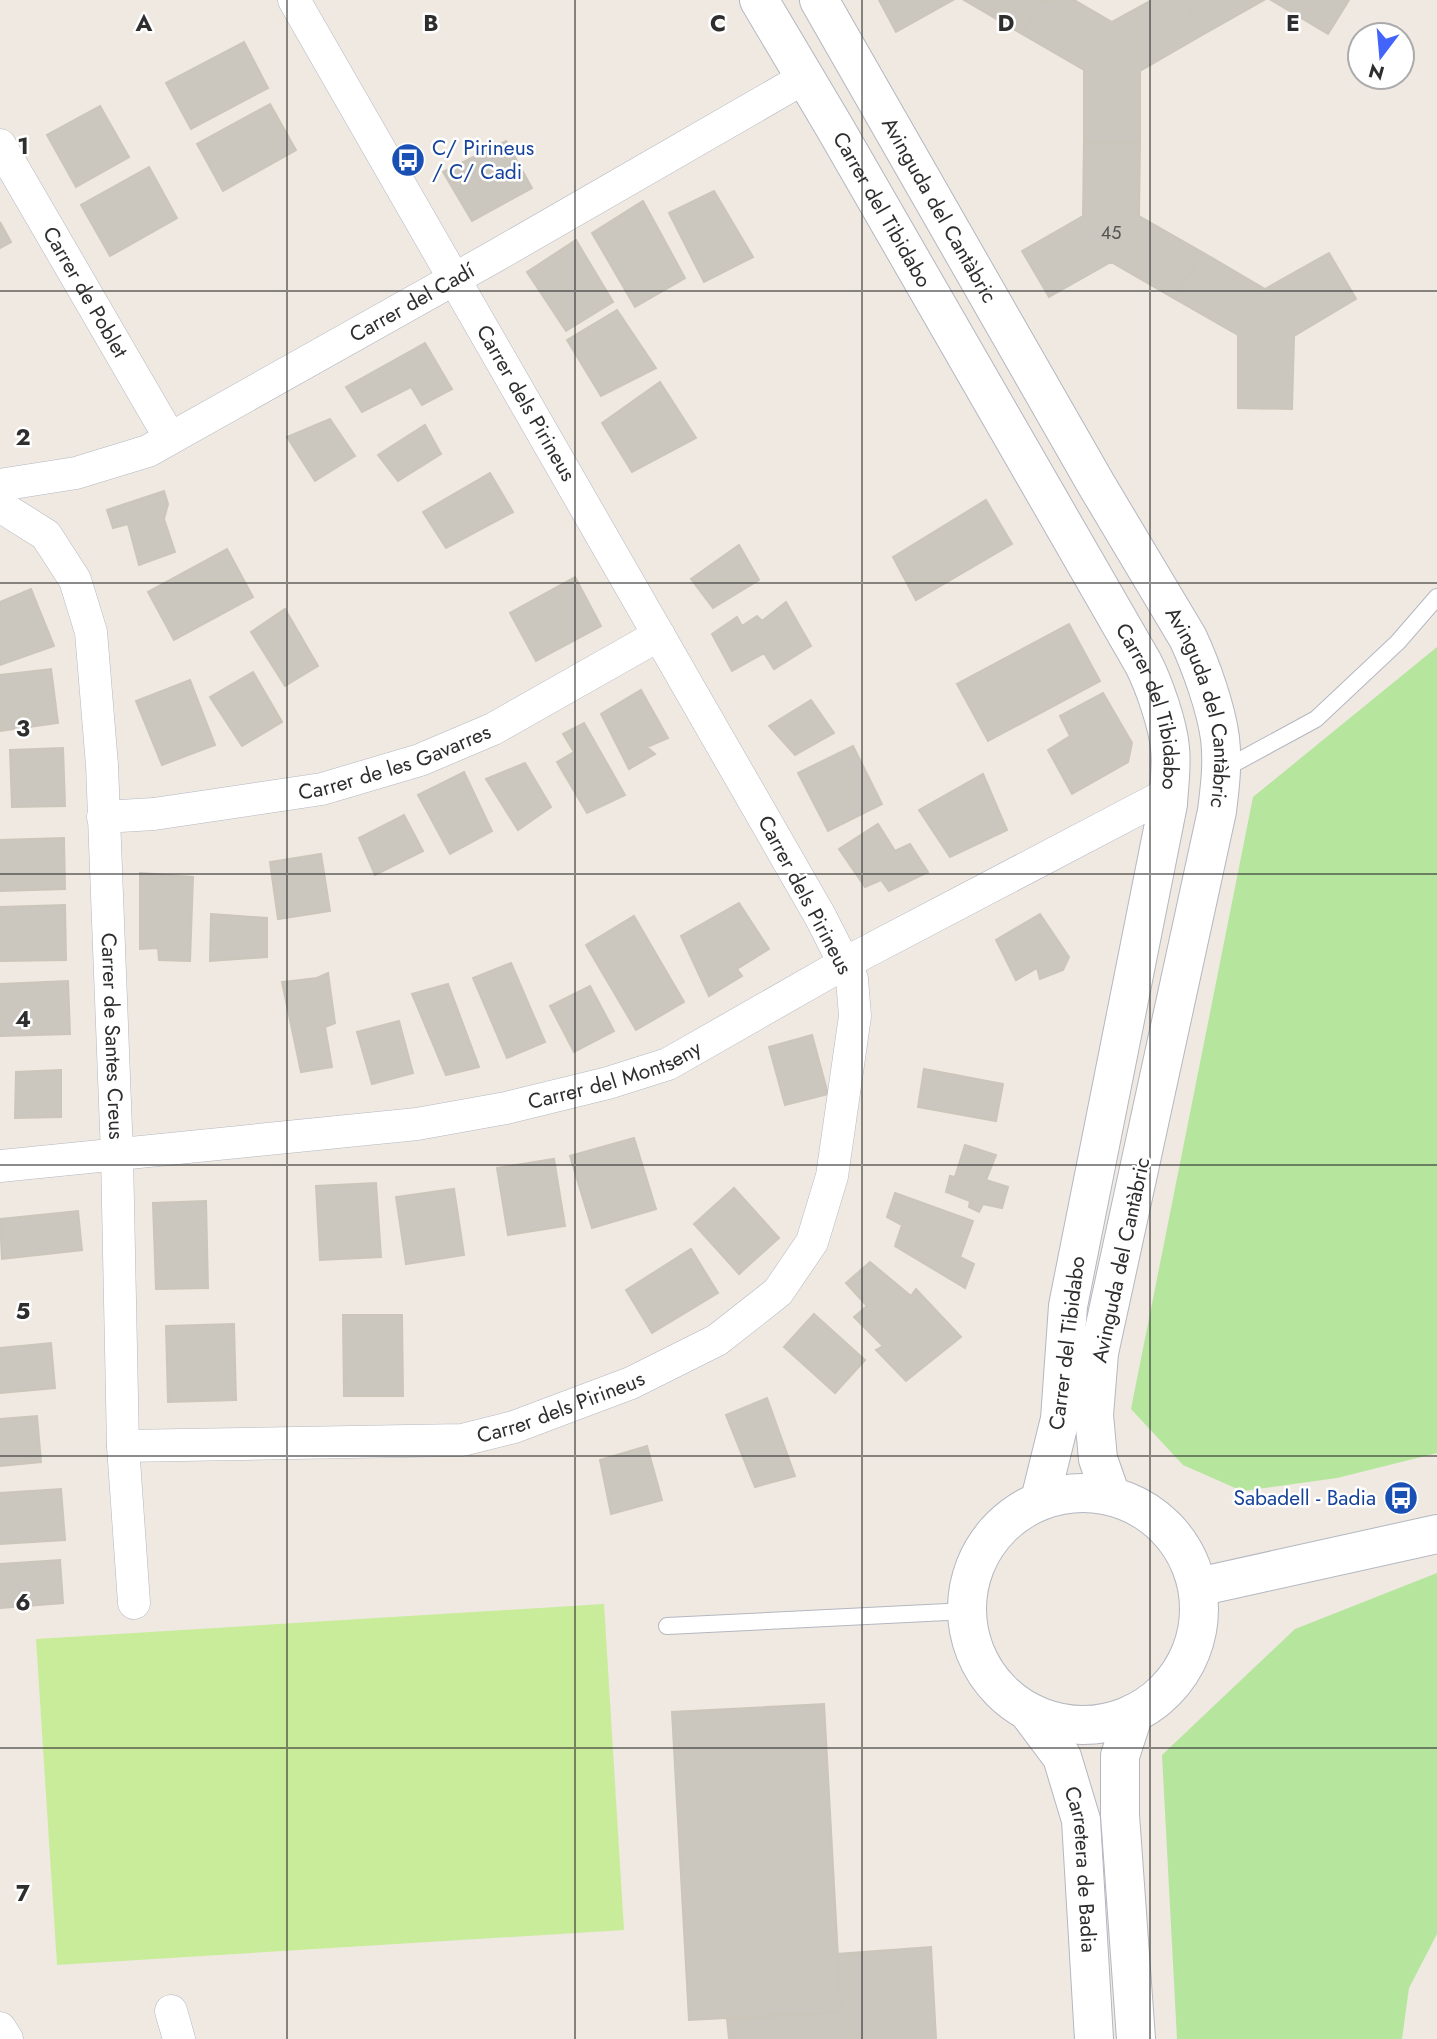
<svg xmlns="http://www.w3.org/2000/svg" width="1437" height="2039" viewBox="0 0 1437 2039" font-family="Jost,sans-serif">
	<rect width="100%" height="100%" fill="#efe9e1"/>
	<path fill="#b6e59e" d="M1437,647v806l-100,25 -95,13 -59,-26 -52,-56 122,-612z
		M1437,1573v361l-28,54 -7,51h-225l-15,-284 133,-126z"/>
	<path fill="#c9ec9a" d="M604,1604l20,326 -567,35 -21,-326z"/>
	<path fill="#cbc7bf" stroke="#cbc5ba" stroke-width="2" d="M879,0h74l-57,32z
		M964,0h78l-20,34z
		M1042,0h32l38,22 40,-22h32l20,34 -64,37v71h-56v-72l-62,-36z
		M1184,0h80l-60,34z
		M1271,0h78l-21,34z
		M244,42l24,46 -77,41 -25,-46z
		M270,104l26,46 -73,41 -26,-47z
		M100,106l29,51 -53,30 -29,-52z
		M506,141l26,47 -60,33 -29,-49z
		M1084,142h56l-1,74 63,36 -27,47 -64,-37 -62,35 -27,-46 61,-35z
		M149,167l28,51 -67,38 -29,-51z
		M714,191l39,66 -49,25 -35,-69z
		M643,201l42,77 -50,29 -43,-74z
		M0,222l11,20 -11,6z
		M576,240l37,62 -47,29 -39,-59z
		M1202,252l63,37 64,-36 27,46 -62,37 -2,73 -54,-1v-73l-63,-36z
		M617,310l39,58 -55,28 -34,-56z
		M425,343l27,46 -30,16 -11,-18 -49,25 -16,-25z
		M660,382l36,56 -64,34 -30,-49z
		M330,419l25,37 -40,25 -28,-44z
		M425,425l16,29 -43,27 -20,-26z
		M490,473l23,39 -67,36 -23,-36z
		M164,491l4,13 -4,15 11,33 -36,13 -11,-41 -15,4 -6,-18z
		M986,500l26,44 -96,56 -23,-43z
		M739,545l20,35 -46,28 -22,-29z
		M227,549l26,48 -79,43 -26,-48z
		M575,577l26,49 -65,35 -26,-48z
		M31,589l23,57 -54,19v-63z
		M786,602l25,44 -37,23 -10,-16 -32,18 -20,-37 25,-17 5,9 15,-10 5,5z
		M285,609l33,57 -33,20 -34,-54z
		M1069,624l31,57 -112,60 -31,-57z
		M51,669l7,54 -58,8v-56z
		M253,672l29,50 -40,24 -32,-49z
		M190,680l25,65 -53,20 -26,-64z
		M641,690l27,48 -21,9 8,7 -26,15 -28,-55z
		M1103,693l29,50 -4,19 -56,32 -24,-44 22,-14 -10,-20z
		M811,700l23,33 -39,22 -26,-29z
		M584,723l41,72 -38,18 -30,-51 17,-10 -11,-18z
		M853,746l29,58 -54,27 -30,-58z
		M63,748l2,58 -53,1 -2,-57z
		M525,763l26,44 -33,23 -32,-51z
		M464,772l28,59 -42,23 -32,-59z
		M983,774l24,56 -57,27 -31,-47z
		M404,815l19,36 -48,24 -16,-37z
		M878,824l17,27 15,-7 18,28 -39,19 -8,-11 -16,7 -26,-38z
		M64,838l1,51 -65,2v-51z
		M321,854l9,57 -52,8 -8,-57z
		M140,873l53,4 -3,84 -31,-1 -1,-12 -18,1z
		M739,903l30,46 -32,20 5,7 -33,20 -28,-60z
		M65,905l1,55 -66,1v-54z
		M211,914l56,4v39l-57,4z
		M1040,914l29,43 -6,13 -23,9 -3,-11 -21,12 -20,-40z
		M634,916l50,86 -48,28 -50,-85z
		M511,963l34,79 -38,16 -34,-80z
		M328,973l7,50 -10,4 7,40 -31,5 -19,-90 35,-4z
		M68,981l2,53 -70,2v-52z
		M448,984l31,83 -33,8 -34,-81z
		M590,986l24,45 -40,21 -24,-46z
		M399,1021l14,52 -41,11 -15,-52z
		M812,1035l16,59 -43,11 -16,-58z
		M924,1069l79,15 -7,37 -78,-14z
		M61,1070v47l-46,1 1,-46z
		M634,1138l22,71 -64,19 -22,-72z
		M965,1145l31,10 -10,25 22,7 -6,21 -19,-4 -4,8 -10,-5 1,-6 -24,-9 4,-16 5,1z
		M554,1159l11,67 -57,9 -11,-67z
		M376,1183l5,74 -61,3 -4,-74z
		M734,1188l45,50 -40,36 -45,-50z
		M454,1189l10,66 -58,9 -10,-67z
		M895,1193l78,28 -13,36 14,7 -9,24 -70,-42 7,-21 -15,-8z
		M206,1201l2,87 -52,1 -3,-86z
		M78,1211l4,39 -80,9 -2,-40z
		M691,1249l27,44 -66,40 -26,-43z
		M870,1262l41,34 5,-7 45,48 -55,44 -30,-31 7,-4 -29,-29 13,-11 -21,-23z
		M814,1314l51,46 -30,33 -51,-46z
		M343,1315h59l1,81h-59z
		M234,1324l2,76 -68,2 -2,-76z
		M51,1343l4,45 -55,5v-45z
		M767,1398l28,78 -40,11 -29,-72z
		M37,1416l4,46 -41,4v-47z
		M647,1446l15,54 -51,14 -11,-54z
		M61,1489l4,51 -65,4v-51z
		M60,1560l3,43 -63,5v-44z
		M824,1704l17,308 -152,8 -17,-308z
		M931,1947l5,92h-207l-2,-20 114,-7 -4,-58z"/>
	<g fill="none" stroke-linecap="round" stroke-linejoin="round">
		<g stroke="#b4b7c1" stroke-width="18">
			<path id="lane" d="M1224,769l92,-50 82,-77 39,-45
				M667,1626l300,-15"/>
		</g>
		<g stroke="#b4b7c1" stroke-width="33">
			<g id="street">
				<path id="s1" d="M0,145l170,293"/>
				<path id="s2" d="M0,485l76,-12 72,-22 349,-196 309,-178"/>
				<path id="s3" d="M0,506l46,29 29,45 16,52 11,133 15,390 6,291 11,157"/>
				<path id="s4" d="M103,817l51,-3 168,-25 98,-29 73,-31 166,-94"/>
				<path id="s5" d="M0,1166l417,-42 89,-16 102,-25 60,-19 177,-101 324,-170"/>
				<path id="s6" d="M123,1446l339,-6 52,-13 117,-44 86,-43 61,-48 34,-50 20,-66 23,-160 -3,-37 -32,-63 -526,-916"/>
				<path d="M171,2011l8,28"/>
				<path d="M0,2028l7,11"/>
			</g>
		</g>
		<g stroke="#b4b7c1" stroke-width="40">
			<g id="secondary">
				<path id="s7" d="M759,0l76,128 308,535c11,21 25,62 27,85 2,19 -1,37 -2,56l-100,502 -8,113 -20,81"/>
				<path id="s8" d="M819,0l277,484 92,154c13,28 28,70 32,100 3,25 0,49 -3,73l-118,542 -5,62 4,44 13,37"/>
				<circle cx="1083" cy="1609" r="116"/>
				<path d="M1198,1587l239,-53"/>
				<path id="s9" d="M1029,1713l33,44 19,63 13,219"/>
				<path d="M1134,1713l-14,43v59l16,224"/>
			</g>
		</g>
		<use href="#lane" stroke="#fff" stroke-width="16"/>
		<use href="#street" stroke="#fff" stroke-width="32"/>
		<use href="#secondary" stroke="#fff" stroke-width="38"/>
	</g>
	<path fill="none" stroke="#2e2e2e" stroke-width="2" stroke-opacity="0.55" d="M287,0v2039M575,0v2039M862,0v2039M1150,0v2039M0,291h1437M0,583h1437M0,874h1437M0,1165h1437M0,1456h1437M0,1748h1437"/>
	<defs>
		<g id="bus-disc" transform="scale(1.75)"><circle r="9.5" fill="#1a4fb4" stroke="#fff"/><path d="M-5-6H5V4H4V6H2V4H-2V6H-4V4H-5ZM-3.5-4V0h7V-4ZM-3.5 1.2v1.5H-2V1.2ZM2 1.2v1.5H3.5V1.2Z" fill="#fff"/></g>
	</defs>
	<g fill-rule="evenodd">
		<use href="#bus-disc" x="408" y="160"/>
		<use href="#bus-disc" x="1401" y="1498"/>
	</g>
	<g text-anchor="middle" dominant-baseline="central" stroke-width="5" stroke-linejoin="round" paint-order="stroke">
		<g font-size="18" fill="#555452">
			<text x="1111" y="233">45</text>
		</g>
		<g font-size="21" fill="#164399" stroke="#fff" text-anchor="start">
			<text x="432" y="148">C/ Pirineus<tspan x="432" dy="24">/ C/ Cadi</tspan></text>
			<text x="1376" y="1498" text-anchor="end">Sabadell - Badia</text>
		</g>
		<g font-size="21" fill="#2e2e2e" stroke="#fff">
			<text stroke="none"><textPath href="#s8" startOffset="242">Avinguda del Cantàbric</textPath></text>
			<text stroke="none"><textPath href="#s7" startOffset="243">Carrer del Tibidabo</textPath></text>
			<text stroke="none"><textPath href="#s1" startOffset="170">Carrer de Poblet</textPath></text>
			<text stroke="none"><textPath href="#s2" startOffset="455">Carrer del Cadí</textPath></text>
			<text transform="translate(526 403) rotate(60)">Carrer dels Pirineus</text>
			<text stroke="none"><textPath href="#s7" startOffset="810">Carrer del Tibidabo</textPath></text>
			<text stroke="none"><textPath href="#s8" startOffset="808">Avinguda del Cantàbric</textPath></text>
			<text stroke="none"><textPath href="#s4" startOffset="298">Carrer de les Gavarres</textPath></text>
			<text transform="translate(805 895) rotate(62)">Carrer dels Pirineus</text>
			<text stroke="none"><textPath href="#s3" startOffset="567">Carrer de Santes Creus</textPath></text>
			<text stroke="none"><textPath href="#s5" startOffset="623">Carrer del Montseny</textPath></text>
			<text transform="translate(1121 1260) rotate(-78)">Avinguda del Cantàbric</text>
			<text transform="translate(1067 1343) rotate(-83)">Carrer del Tibidabo</text>
			<text stroke="none"><textPath href="#s6" startOffset="443">Carrer dels Pirineus</textPath></text>
			<text stroke="none"><textPath href="#s9" startOffset="170">Carretera de Badia</textPath></text>
		</g>
	</g>
	<g font-size="23" text-anchor="middle" font-weight="bold" fill="#2e2e2e" stroke="#fff" stroke-width="5" stroke-linejoin="round" paint-order="stroke">
		<text x="144" y="31">A</text>
		<text x="431" y="31">B</text>
		<text x="718" y="31">C</text>
		<text x="1006" y="31">D</text>
		<text x="1293" y="31">E</text>
		<text x="23" y="154">1</text>
		<text x="23" y="445">2</text>
		<text x="23" y="736">3</text>
		<text x="23" y="1027">4</text>
		<text x="23" y="1319">5</text>
		<text x="23" y="1610">6</text>
		<text x="23" y="1901">7</text>
	</g>
	<g transform="translate(1381 56) rotate(196)"><circle r="33" fill="#ffffff" stroke="#ababab" stroke-width="2"/>
	<path d="M0-5L12 26L0 18L-12 26Z" fill="#4264fb"/>
	<text y="-10" font-size="19" font-weight="bold" text-anchor="middle" fill="#2e2e2e">N</text>
	</g>
</svg>
